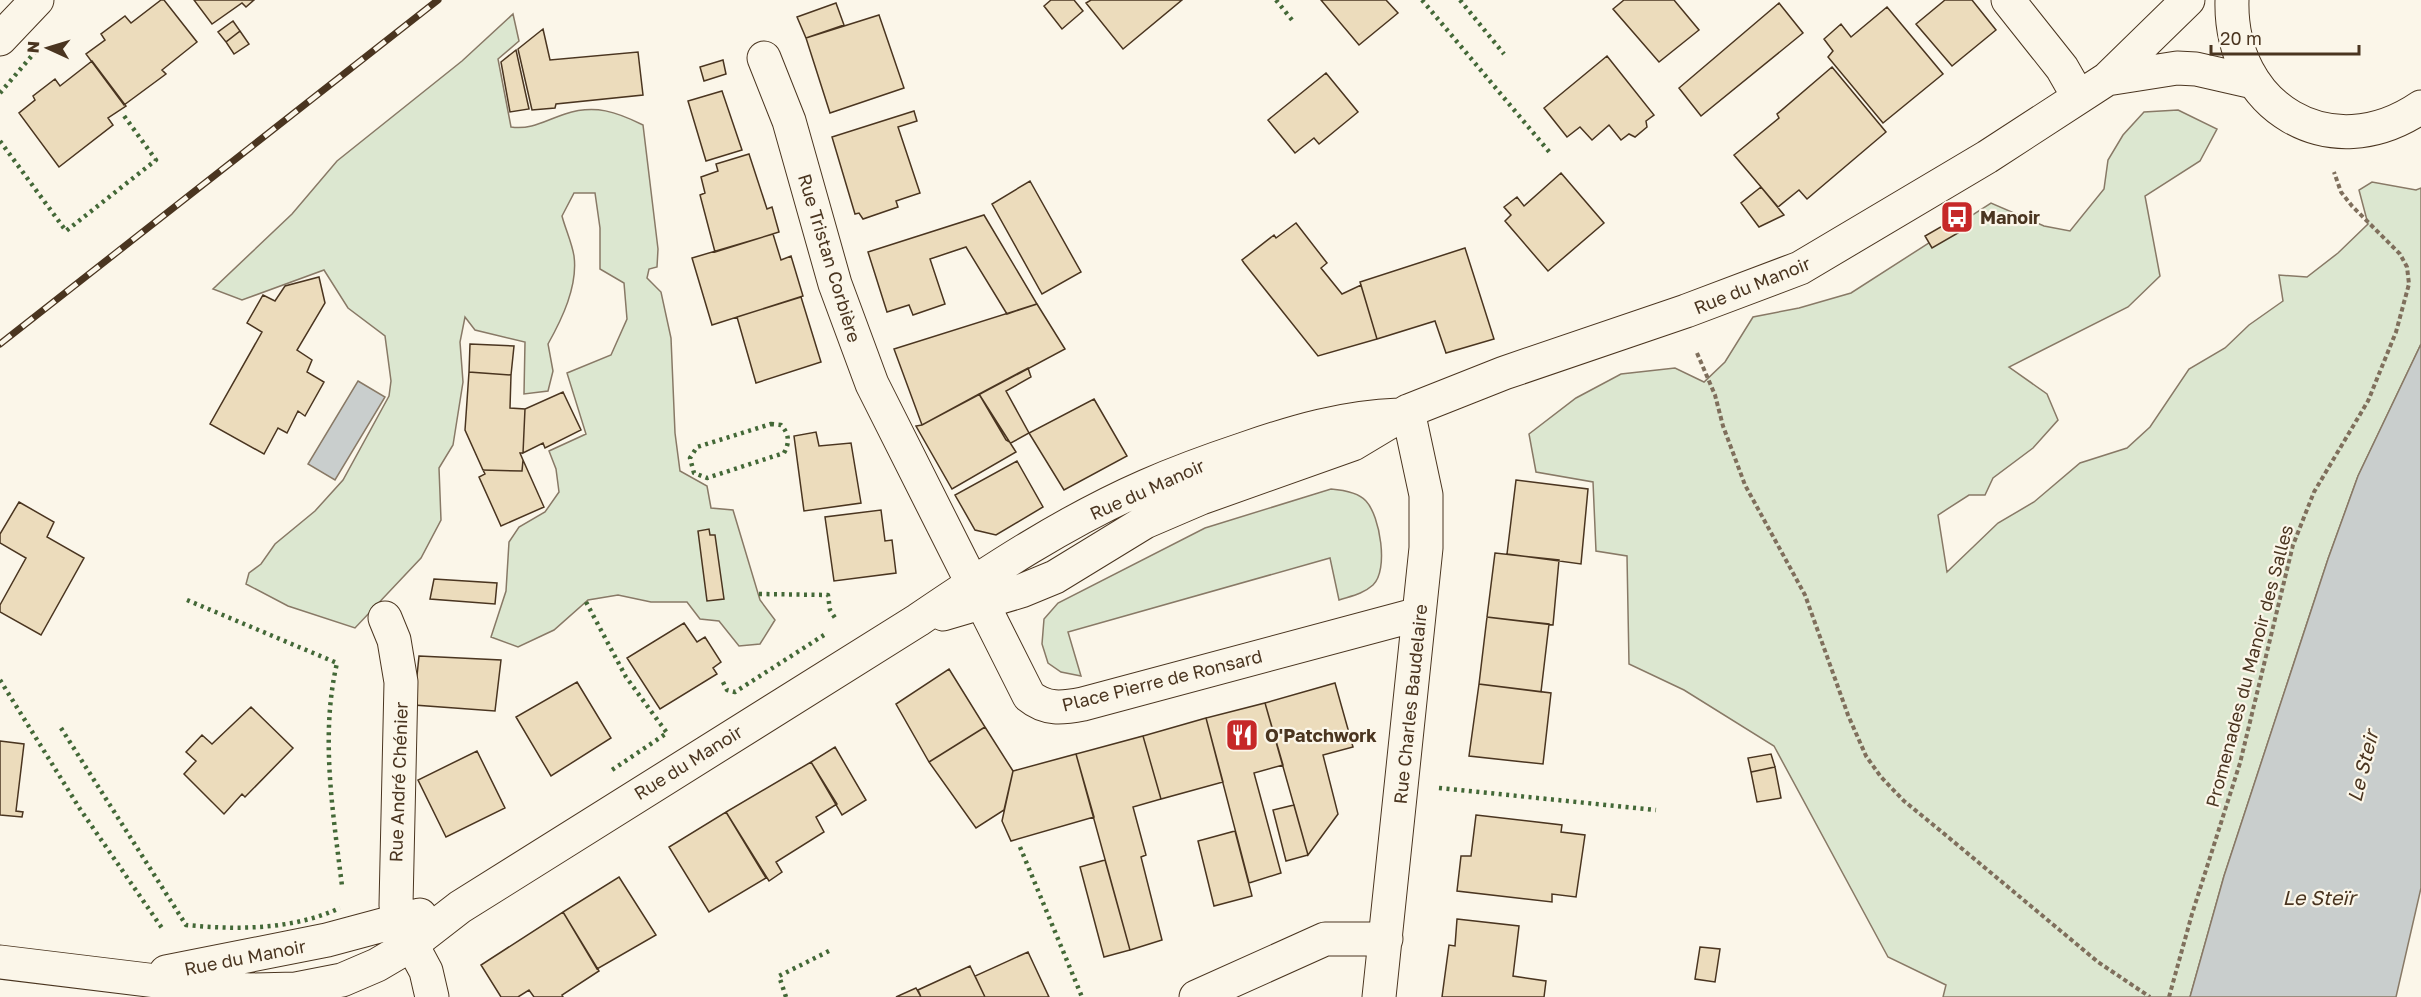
<svg xmlns="http://www.w3.org/2000/svg" width="2421" height="997" viewBox="0 0 2421 997" font-family="'Golos Text',sans-serif">
	<rect width="100%" height="100%" fill="#fbf6e9"/>
	<path fill="#dce7d0" stroke="#887966" stroke-width="1.5" d="M513,14l6,27 -21,18 13,68c21,3 35,-7 54,-13 30,-10 52,-2 78,11l15,124 -1,18 -8,2 -2,9 14,14 10,46 4,95 5,38 27,15 4,22 22,2 27,90 15,20 -15,24 -21,2 -20,-25 -19,-2 -13,-17h-36l-33,-7 -30,5 -34,30 -36,17 -27,-10 15,-46 3,-49 10,-15 26,-15 14,-20 -3,-23 -7,-18 37,-17 -19,-61 44,-18 16,-36 -3,-36 -24,-14v-41l-5,-35h-21l-12,23c3,12 10,27 12,40 4,30 -12,63 -26,88l5,27 -5,20 -24,3 1,-52 -50,-12 -10,-13 -5,25 3,40 -10,63 -14,23 2,52 -20,38 -66,70 -67,-22 -42,-22 3,-11 12,-9 14,-20 40,-33 28,-31 46,-84 2,-15 -6,-45 -37,-28 -24,-38 -82,30 -29,-11 79,-75 45,-53 125,-100z
		M2178,110l39,19 -17,32 -55,35 15,80 -32,31 -119,60 38,27 11,26 -25,28 -40,30 -8,17h-16l-31,20 9,57 51,-49 36,-21 46,-39 47,-15 23,-21 39,-58 36,-21 24,-23 34,-24 -4,-26 28,2 31,-24 30,-29 -9,-34 13,-8 44,8 5,-2v156l-63,132 -30,83 -104,317 -34,121h-247l3,-12 -58,-28 -114,-211 -90,-56 -55,-26 -2,-108 -31,-5 -3,-69 -57,-10 -7,-38 47,-36 45,-24 54,-6 29,14 21,-20 28,-45 46,-9 52,-15 140,-90 53,23 26,5 34,-42 4,-29 15,-25 21,-23z
		M1331,489c12,1 27,3 35,12 14,15 23,69 7,84 -10,9 -22,11 -34,15l-9,-42 -262,74 13,44 -20,-4 -13,-9 -6,-19 2,-25 14,-16 147,-75z"/>
	<path fill="#c9cecd" stroke="#887966" stroke-width="1.5" d="M2421,344v544l-25,109h-206l34,-121 104,-317 30,-83z
		M358,381l27,16 -50,83 -27,-16z"/>
	<path fill="#ecdcbc" stroke="#4a3520" stroke-width="1.5" d="M161,0h3l33,42 -35,28 4,4 -42,31 -38,-51 19,-14 -4,-6 24,-18 6,7z
		M194,0h60l-8,7 -4,-4 -30,21z
		M1051,0h23l9,11 -21,18 -18,-23z
		M1091,0h91l-59,49 -37,-46z
		M1321,0h65l12,13 -39,32z
		M1624,0h50l25,30 -40,32 -46,-53z
		M1945,0h27l24,30 -44,36 -36,-42z
		M836,3l8,22 -38,13 -9,-21z
		M1779,3l24,30 -102,83 -22,-28z
		M1887,7l56,67 -60,49 -55,-66 5,-6 -9,-12 17,-15 10,13z
		M879,15l25,73 -74,25 -24,-75z
		M233,21l7,10 -14,11 -8,-10z
		M543,29l7,31 88,-8 5,43 -87,9 -1,4 -23,2 -14,-61z
		M240,31l9,13 -15,10 -8,-12z
		M516,50l13,59 -19,3 -9,-50z
		M1607,56l47,59 -8,6 1,6 -12,10 -6,-3 -8,6 -12,-15 -17,15 -12,-13 -13,10 -23,-29z
		M723,60l3,14 -22,7 -4,-14z
		M92,61l34,45 -18,12 5,7 -54,42 -40,-54 16,-13 -2,-4 22,-17 5,7z
		M1832,67l54,65 -79,67 -8,-9 -21,17 -44,-52 45,-37 -2,-4z
		M1326,73l32,39 -39,32 -5,-6 -19,15 -27,-33z
		M722,91l20,59 -36,11 -18,-60z
		M914,111l3,10 -19,6 22,66 -24,8 2,6 -35,12 -4,-6 -4,1 -23,-77z
		M749,154l18,55 5,-2 7,25 -64,20 -15,-57 5,-2 -4,-16 17,-6 -2,-7z
		M1561,173l43,50 -56,48 -43,-50 6,-6 -7,-8 13,-10 7,9z
		M1030,181l51,91 -39,22 -50,-90z
		M1761,187l23,28 -25,12 -18,-24z
		M984,215l53,89 -30,10 -41,-67 -36,12 15,45 -32,11 -4,-10 -22,7 -19,-60z
		M1951,221l7,12 -26,15 -7,-12z
		M1296,223l31,40 -6,5 21,26 19,-9 16,54 -59,17 -74,-93 -2,-3 32,-25 2,3z
		M773,234l8,26 10,-4 12,40 -91,29 -20,-67z
		M1465,248l29,91 -48,14 -11,-32 -58,18 -17,-57z
		M319,277l6,26 -28,47 15,10 -5,12 17,10 -19,34 -7,-5 -11,22 -9,-5 -14,26 -54,-30 52,-92 -15,-9 16,-28 12,6 10,-15z
		M801,297l20,65 -65,21 -19,-66z
		M1037,304l28,45 -143,76 -28,-76z
		M470,344l44,2 -3,29 -42,-3z
		M1028,368l3,9 -25,14 23,42 -18,10 -5,-3 -27,-46z
		M469,372l42,3 -1,33 15,1 -2,44h-3l3,7 -1,11 -39,-1 -18,-40z
		M563,392l18,38 -36,18 -2,-5 -20,10 2,-44z
		M979,394l37,58 -64,37 -36,-63 6,-1z
		M1094,399l33,57 -63,34 -35,-57z
		M816,432l3,14 32,-3 10,60 -57,8 -10,-75z
		M523,460l21,47 -43,19 -22,-49 6,-3 -2,-4 39,1z
		M1017,461l26,46 -47,28 -21,-5 -20,-35z
		M1516,480l72,9 -7,75 -74,-10z
		M19,502l35,20 -7,15 37,21 -43,77 -41,-23v-7l26,-47 -26,-15v-9z
		M881,510l4,31 7,-1 4,33 -62,8 -9,-64z
		M709,529l1,6h5l9,64 -17,2 -9,-70z
		M1495,553l64,7 -6,65 -66,-8z
		M434,579l63,4 -2,21 -65,-5z
		M1487,617l62,7 -8,68 -62,-8z
		M684,623l13,19 8,-5 16,25 -8,6 4,6 -57,35 -33,-51z
		M419,656l82,4 -6,51 -81,-6z
		M949,669l36,58 -56,35 -33,-58z
		M577,682l34,56 -60,38 -35,-59z
		M1335,683l18,64 -30,8 15,59 -30,41 -43,-152z
		M1479,684l72,9 -8,71 -74,-8z
		M1265,703l18,62 -29,8 27,100 -32,10 -43,-165z
		M251,707l42,41 -48,49 -3,-3 -18,20 -40,-40 12,-13 -10,-9 16,-17 10,9z
		M1206,718l17,64 -62,17 -18,-63z
		M985,727l28,44 -9,39 -28,18 -47,-66z
		M1143,736l18,63 -28,8 13,48 -5,2 21,83 -32,10 -54,-196z
		M0,741l24,3 -8,67 7,1 -1,5 -22,-2z
		M835,747l31,53 -24,15 -31,-53z
		M477,751l28,57 -59,29 -28,-57z
		M1076,754l18,63 -83,24 -9,-20 11,-50z
		M1771,754l4,13 -24,5 -3,-14z
		M811,762l26,42 -21,13 8,15 -48,30 6,10 -13,9 -43,-69z
		M1775,767l6,31 -24,4 -6,-30z
		M1294,805l14,50 -22,6 -13,-51z
		M726,812l40,66 -57,34 -40,-65z
		M1476,815l86,10 -1,7 24,3 -9,62 -24,-3v8l-95,-11 4,-35h10z
		M1235,831l17,65 -38,10 -16,-65z
		M1105,860l25,90 -26,7 -24,-90z
		M619,877l37,58 -59,34 -34,-57z
		M563,912l36,59 -37,24 1,2h-29l-5,-7 -11,7h-17l-20,-32z
		M1457,919l62,7 -6,50 33,5 -2,16h-102l7,-52 6,1z
		M1700,947l20,2 -5,33 -20,-3z
		M1028,952l21,45h-64l-10,-21z
		M970,966l15,31h-64l-3,-7z
		M916,988l5,9h-25z"/>
	<g fill="none" stroke-linecap="round" stroke-linejoin="round">
		<g stroke="#4a3520" stroke-width="35">
			<path id="minor" d="M2008,0l54,68 16,28
				M2232,0c-3,107 98,169 189,107
				M0,39l37,-39
				M764,58l25,63 46,163 37,100 157,312c17,14 33,12 54,8l336,-90
				M2107,79l70,-11 19,1 57,13
				M943,614l78,-23 34,-14 90,-55 56,-24 152,-54 55,-33 96,-38 182,-62 114,-43 187,-111 120,-78 81,-79
				M385,618l9,22 7,42 -5,223 2,14 28,52 6,26
				M0,962l189,23 60,5 47,-1 46,-9 35,-15 34,-20 49,-38 458,-287c72,-49 148,-99 228,-134 32,-14 65,-26 98,-37 52,-18 100,-32 155,-34
				M166,972l161,-32 93,-25
				M1196,997l129,-58h61
				M1379,997l47,-449v-53l-18,-84"/>
		</g>
		<path stroke="#7f6f5c" stroke-width="4" stroke-dasharray="4.5 3" stroke-linecap="butt" d="M1697,353l18,42 8,31 22,59 60,110 43,120 18,41 15,21 23,24 38,31 156,130 52,35
			M2169,997l23,-83 48,-151 53,-218 21,-53 54,-91 28,-69 13,-48 -2,-17 -7,-13 -48,-48 -11,-14 -7,-20"/>
		<use href="#minor" stroke="#fbf6e9" stroke-width="33"/>
		<g stroke="#4a3520" stroke-width="7">
			<path id="rail" d="M0,344l438,-344"/>
		</g>
		<use href="#rail" stroke="#fbf6e9" stroke-width="4.5" stroke-dasharray="14" stroke-linecap="butt"/>
		<path stroke="#436837" stroke-width="4.5" stroke-dasharray="3 4.5" stroke-linecap="butt" d="M1276,0l16,20
			M1422,0l129,154
			M1460,0l44,54
			M0,93l35,-41
			M0,141l66,90 90,-71 -34,-47
			M771,424l10,1c8,9 9,17 3,28l-77,25 -13,-5 -4,-15 7,-11z
			M759,594l69,1 2,15 7,11
			M187,600l150,63c-17,73 -4,149 5,223
			M586,602l40,75 41,56 -58,39
			M0,680l80,129 84,122
			M723,682l4,8 8,2 89,-57
			M61,728l125,197c52,5 106,5 154,-17
			M1439,788l217,22
			M1020,847l62,150
			M786,997l-7,-21 52,-26"/>
	</g>
	<defs>
		<g id="bus-square" transform="scale(1.725)"><rect x="-9" y="-9" width="18" height="18" rx="4" fill="#c62828" stroke="#fbf6e9"/><path d="M-5-6H5V4H4V6H2V4H-2V6H-4V4H-5ZM-3.5-4V0h7V-4ZM-3.5 1.2v1.5H-2V1.2ZM2 1.2v1.5H3.5V1.2Z" fill="#fff"/></g>
		<g id="restaurant-square" transform="scale(1.725)"><rect x="-9" y="-9" width="18" height="18" rx="4" fill="#c62828" stroke="#fbf6e9"/><path d="M-5-6h1v4h1v-4h1v4h1v-4h1v5L-1.5 .5V6h-2V.5L-5-1ZM5-6V6H3V1.5H1.5Q1.5-4 5-6Z" fill="#fff"/></g>
	</defs>
	<g fill-rule="evenodd">
		<use href="#bus-square" x="1957" y="217"/>
		<use href="#restaurant-square" x="1242" y="735"/>
	</g>
	<g text-anchor="middle" dominant-baseline="central" stroke-width="4.5" stroke-linejoin="round" paint-order="stroke">
		<g font-size="18" font-weight="bold" fill="#4a3520" stroke="#fbf6e9" text-anchor="start">
			<text x="1980" y="217">Manoir</text>
			<text x="1265" y="735">O'Patchwork</text>
		</g>
		<g font-size="18" fill="#4a3520" stroke="#fbf6e9">
			<text transform="translate(830 258) rotate(73)">Rue Tristan Corbière</text>
			<text transform="translate(1752 285) rotate(-22)">Rue du Manoir</text>
			<text transform="translate(1147 489) rotate(-24)">Rue du Manoir</text>
			<text transform="translate(2249 666) rotate(-75)">Promenades du Manoir des Salles</text>
			<text transform="translate(1162 680) rotate(-14)">Place Pierre de Ronsard</text>
			<text transform="translate(1410 704) rotate(-84)">Rue Charles Baudelaire</text>
			<text transform="translate(688 762) rotate(-32)">Rue du Manoir</text>
			<text transform="translate(398 782) rotate(-88)">Rue André Chénier</text>
			<text transform="translate(245 957) rotate(-11)">Rue du Manoir</text>
		</g>
		<g font-size="20" font-style="italic" fill="#4a3520" stroke="#fbf6e9">
			<text transform="translate(2362 766) rotate(-76)">Le Steir</text>
			<text x="2319" y="897">Le Steïr</text>
		</g>
	</g>
	<g transform="translate(48 48) rotate(274)" stroke="#fbf6e9" stroke-width="4.5" paint-order="stroke">
	<path d="M0-4.5L10 22L0 15L-10 22Z" fill="#4a3520"/>
	<text y="-9" font-size="16" font-weight="bold" text-anchor="middle" fill="#4a3520">N</text>
	</g>
	<path d="M2211 45v9h148v-9" fill="none" stroke="#4a3520" stroke-width="3"/>
	<text x="2220" y="45" font-size="18" fill="#4a3520" stroke="#fbf6e9" stroke-width="4.5" paint-order="stroke">20 m</text>
</svg>
